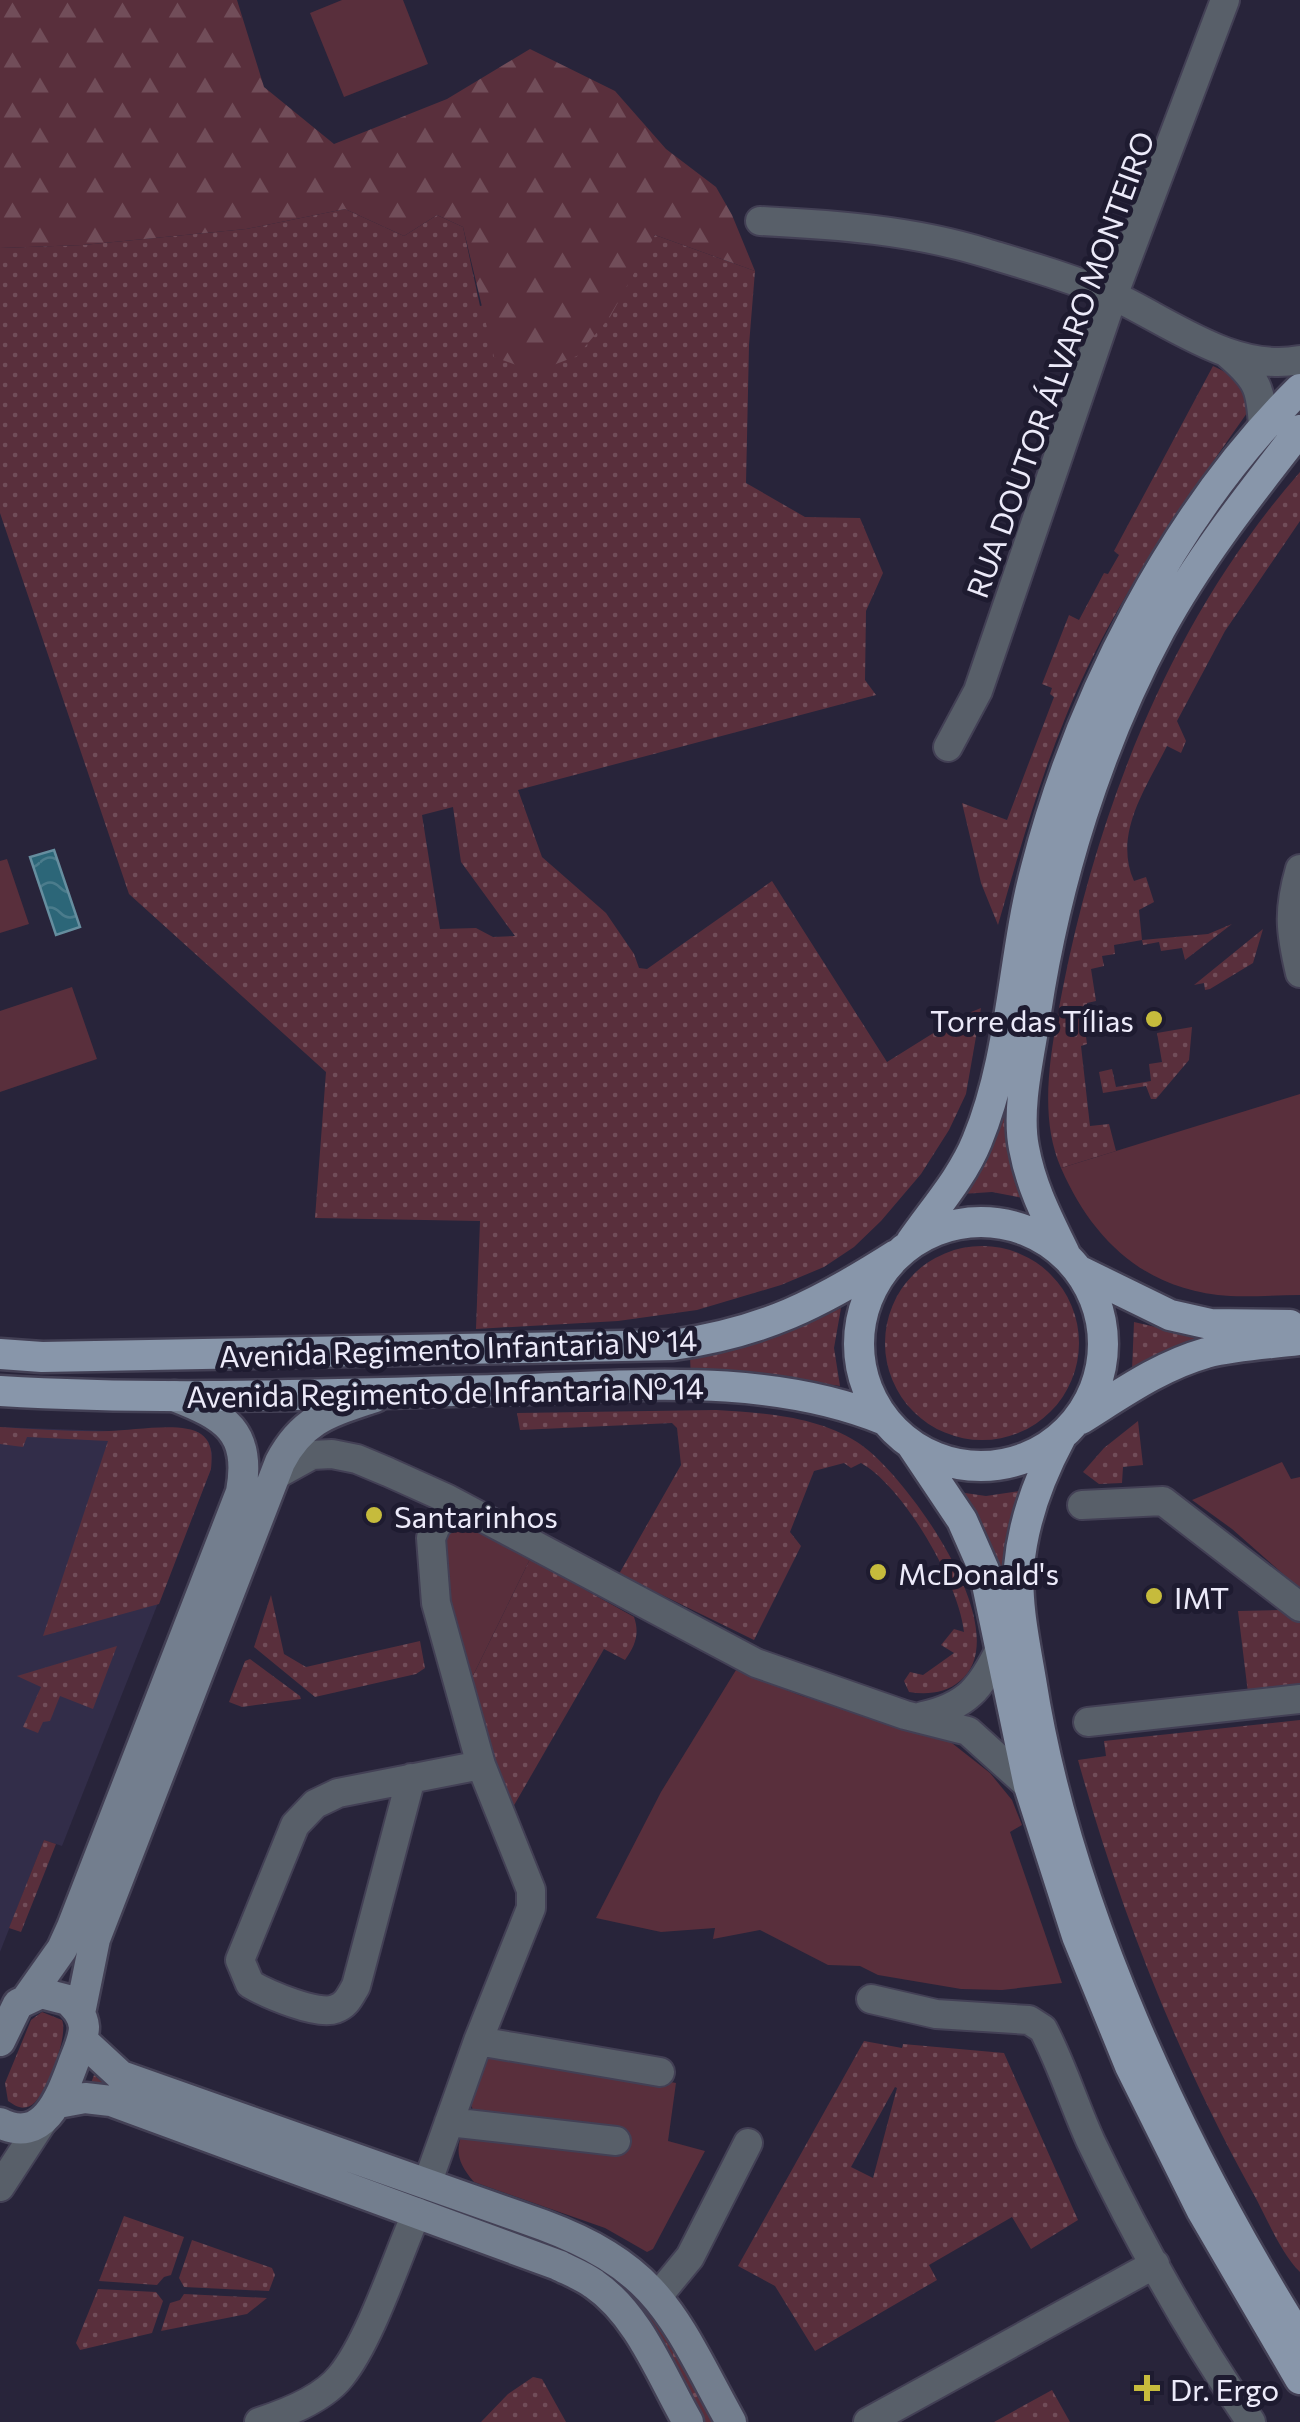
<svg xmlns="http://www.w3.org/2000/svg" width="1300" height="2422" viewBox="0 0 1300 2422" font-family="Commissioner,sans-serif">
	<defs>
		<pattern id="grass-dots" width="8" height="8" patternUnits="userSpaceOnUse" patternTransform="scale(2.5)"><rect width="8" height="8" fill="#592f3c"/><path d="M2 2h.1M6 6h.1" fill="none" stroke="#714d59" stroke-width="1.8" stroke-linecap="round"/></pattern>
		<pattern id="forest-firs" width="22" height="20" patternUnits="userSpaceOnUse" patternTransform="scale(2.5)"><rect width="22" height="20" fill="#592f3c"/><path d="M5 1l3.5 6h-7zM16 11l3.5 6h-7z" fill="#714d59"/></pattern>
		<pattern id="water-waves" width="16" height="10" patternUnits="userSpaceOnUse" patternTransform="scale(2.5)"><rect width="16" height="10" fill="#2c6678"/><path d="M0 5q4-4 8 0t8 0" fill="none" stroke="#4b7c8c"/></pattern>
	</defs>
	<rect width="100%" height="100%" fill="#28243a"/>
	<path fill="#322d49" d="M0,1427l110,4 74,-2 14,3 10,9 4,12 -1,16 -149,377 -18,-6 -44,112z"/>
	<path fill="url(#grass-dots)" fill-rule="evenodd" d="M345,209l59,27 33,-21 26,12 17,79 156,-43 19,-28 100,36 -6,74 -3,138 59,34 55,1 23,55 -17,38 -1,69 11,15 -358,95 24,67 64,56 28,41 5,14 8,1 125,-88 115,181 72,-45 22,-9 -15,86 -17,36 -28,44 -40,47 -27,26 -30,20 -43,18 -84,25 -79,11 -142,8 4,-108 -165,-3 11,-146 -197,-178 -129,-381v-265l83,-3 163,-16zM453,807l8,55 54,74 -22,1 -17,-9 -36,1 -18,-114z
		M1213,366c22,10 37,21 34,47 -68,97 -139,197 -183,308 -27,66 -46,135 -66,204l-17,-42 -19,-80 45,17 47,-123 -4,-3 2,-6 -10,-4 27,-69 10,5 25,-47 4,1 11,-19 -5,-4z
		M1300,409v8c-144,157 -239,369 -273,578 -8,49 -21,101 -16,151 2,17 8,35 12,52l-31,-6 -30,2c48,-62 50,-150 64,-224 7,-35 16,-70 25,-104 43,-167 133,-330 249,-457z
		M1300,472v49l-75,110 -48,90 9,20 -5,12 -14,-7c-21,42 -54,88 -33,135l12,-4 8,25 -15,8 3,30 66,-6 24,-10 -47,36 -3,-12 -21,3 -2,-9 -16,3 -1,-5 -28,5 1,9 -13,2 2,10 -13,3 5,32 -9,2 2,10 -6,2 4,29 -6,2 9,80 19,-2 7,27 -55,17c-24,-55 -9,-123 2,-181 37,-186 111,-371 237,-515z
		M1263,929l-10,34 -43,26 -5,1 -1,-7 -10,2z
		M1192,1027l-3,33 -33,39h-5l-5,-13 -43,7 -4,-21 13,-3 4,18 35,-6 -2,-17 13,-2 -5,-29z
		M885 1343a97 97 0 1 1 194 0a97 97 0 1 1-194 0Z
		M841,1308l-7,40 6,38 -62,-9 -87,3 -1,-24 84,-19z
		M1134,1322l52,12h15l-1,11 -68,25z
		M716,1410c47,3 100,6 141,32 47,29 163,190 103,239 -14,12 -33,14 -51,11l-5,-11 6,-9 13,3 31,-22 -13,-8 13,-16 10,3c-5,-49 -60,-145 -103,-169l-10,5 -7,-5 -30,8 -24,61 11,14 -47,94 -135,-66 62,-109 -4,-37 -5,-5 -152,7 -3,-17z
		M1138,1421l5,44 -20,2 -1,16 -23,1 -16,-12 21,-24z
		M0,1427c36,2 72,5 109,4 23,0 73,-10 92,3 12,9 11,22 10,35l-52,135 -116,32 65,-195 -81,-4 -4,10 -23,-3z
		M1019,1491l-8,42 -5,67 -48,-108 28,4z
		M530,1559l104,58c6,17 1,29 -9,43l-21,-11 -95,165 -44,-122z
		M271,1595l13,59 22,13 114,-26 5,27 -9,6 -101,23 -61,-50z
		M1281,1610l19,8v69l-52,6 -10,-82z
		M117,1646l-24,63 -33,-13 -10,25 -7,1 -5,11 -15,-6 18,-40 -24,-11z
		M250,1659l50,37 1,3 -59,8 -13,-5 16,-41z
		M1300,1720v552c-20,-20 -33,-54 -47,-79 -76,-137 -133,-282 -175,-433l28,-4 -2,-15z
		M44,1840l12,4 -35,88 -12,-4z
		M42,2012l20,8c7,15 -16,79 -32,86 -9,4 -14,0 -22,-5l-3,-18 26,-63z
		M864,2041l38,7 1,-4 101,9 74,167 -47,29 -19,-32 -83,48 8,15 -122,71 -40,-65 -37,-20zM895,2087l2,1 -24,90 -22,-11z
		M94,2075l7,6 468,168 74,47 75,126h-13c-48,-88 -71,-146 -172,-184l-442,-155z
		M124,2216l60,21 -13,38 -7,2 -7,8 -58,-4z
		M192,2240l80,28 3,7 -6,16 -85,-4 -5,-9z
		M98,2289l58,3 7,9 -11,32 -72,17 -4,-7z
		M184,2294l83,4 -20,16 -86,17 9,-28 10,-3z
		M533,2377l9,2 24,43h-85l27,-28z
		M1052,2390l18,32h-76z"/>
	<path fill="url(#forest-firs)" d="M0,0h237l27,87 70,57 113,-45 83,-50 85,42 51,58 50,38 16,28 23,56 -100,-36 -45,82 -33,39 -42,16 -41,-15 -31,-130 -26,-12 -33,21 -59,-27 -99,20 -163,16 -83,3z"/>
	<path fill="#592f3c" d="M342,0h61l25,64 -84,33 -34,-84z
		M7,859l22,65 -29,9v-72z
		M72,987l25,72 -97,33v-81z
		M1300,1094v201c-23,0 -47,2 -70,1 -84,-5 -137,-55 -169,-128z
		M1282,1462l9,17 9,-2v112l-68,-60 -40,-29z
		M452,1521l16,1 62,37 -65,133 -30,-133z
		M736,1670l66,26 141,40 47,37 22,27 10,25 -12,7 52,151 -60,7 -41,-1 -83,-14 -18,-9 -32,-1 -68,-35 -47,9 2,-11 -54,4 -65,-14 65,-126z
		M500,2050l176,33 -8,58 37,10 -52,98 -6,3 -42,-24 -131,-46c-24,-27 -17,-42 0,-70l-3,-7 18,-50z"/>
	<path fill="url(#water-waves)" stroke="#668e9f" stroke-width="2.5" d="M54,850l26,77 -24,8 -26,-78z"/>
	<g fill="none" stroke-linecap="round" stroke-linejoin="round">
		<g stroke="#434055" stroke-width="32">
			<path id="street" d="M760,221c77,4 152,9 226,32 43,13 88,26 130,44 55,26 119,76 184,63
				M1229,355c29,25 32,34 34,72
				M948,747l30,-56 135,-395 112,-296
				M1300,869c-12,41 -10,62 0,104
				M274,1476l38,-21 20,-1 25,5 31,13 60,27 308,164 149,52 63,16 61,55
				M1082,1505l81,-4 137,106
				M923,1716c44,-10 58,-28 77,-67
				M1088,1722l212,-23
				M411,1778l-55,208c-6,10 -9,19 -21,23 -17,7 -68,-15 -85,-25l-10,-24 55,-135 20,-21 23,-11 143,-28
				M871,1999l65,15 93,6 14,9c19,36 31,76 48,113 46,96 99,192 160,280
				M478,2041l182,31
				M449,2122l167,19
				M427,2184l51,-143 53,-133v-18l-50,-125 -45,-162 -5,-65 5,-12 14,-14 21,1
				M0,2187l43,-66
				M658,2296l32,-39 58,-114
				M259,2422c28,-9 64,-23 82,-46 30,-37 56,-119 76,-164
				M868,2422l287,-158"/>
		</g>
		<g stroke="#434055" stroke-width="35">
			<path id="secondary" d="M28,1997l34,-48 10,-22 169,-435c11,-61 -16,-76 -67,-96
				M80,2013l15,-74 185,-477c23,-44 51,-50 95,-65
				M82,2040l39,36 422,149c118,44 131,94 188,197
				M0,2041l18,-37 23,-11 27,7c8,8 15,15 16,27 0,12 -7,26 -11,37 -12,32 -29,81 -73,59
				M58,2103l27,-5 26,3 447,164c12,6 25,11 36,19 45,31 67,91 94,138"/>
		</g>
		<g stroke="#434055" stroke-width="35">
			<path id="primary" d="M859 1344a122 122 0 1 1 244 0a122 122 0 1 1-244 0Z
				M911,1242c22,-32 51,-64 66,-101 36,-87 35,-183 59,-273 44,-170 138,-355 264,-479
				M1065,1254c-17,-35 -34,-67 -41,-106 -8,-40 6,-95 12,-136 20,-131 61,-265 124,-382 39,-72 90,-136 140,-200
				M1080,1271l90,44 40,9 80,1
				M0,1354l42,3 631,-12c91,-13 146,-41 223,-90
				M0,1391c164,10 330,3 494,-1 130,-3 269,-20 391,30
				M1081,1419c40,-25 79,-53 125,-66 31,-8 63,-9 94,-13
				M1061,1437c-22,41 -38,83 -42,130 -3,36 6,77 12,113 35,225 149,467 269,659
				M911,1444l51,76 22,50 45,216 48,150 53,130 72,145 98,168"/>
		</g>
		<use href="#street" stroke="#585f69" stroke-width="28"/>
		<use href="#secondary" stroke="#737e8e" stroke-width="30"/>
		<use href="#primary" stroke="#8896aa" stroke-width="30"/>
	</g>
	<g fill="#c6bb3c" stroke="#1e1b30" stroke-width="4">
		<circle cx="1154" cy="1019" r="10"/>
		<circle cx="374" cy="1515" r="10"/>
		<circle cx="878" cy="1572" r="10"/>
		<circle cx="1154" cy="1596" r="10"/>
		<path d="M1142 2373h10v10h10v10h-10v10h-10v-10h-10v-10h10z"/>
	</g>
	<g text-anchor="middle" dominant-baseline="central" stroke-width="10" stroke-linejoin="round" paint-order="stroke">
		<g font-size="30" fill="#eceaf9" stroke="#1e1b30">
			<text transform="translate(1059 364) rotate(-70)">RUA DOUTOR ÁLVARO MONTEIRO</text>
			<text transform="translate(458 1347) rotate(-2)">Avenida Regimento Infantaria Nº 14</text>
			<text transform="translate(445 1391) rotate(-1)">Avenida Regimento de Infantaria Nº 14</text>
		</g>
		<g font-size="30" fill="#eceaf9" stroke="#1e1b30" text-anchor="start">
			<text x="1134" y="1019" text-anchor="end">Torre das Tílias</text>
			<text x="394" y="1515">Santarinhos</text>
			<text x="898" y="1572">McDonald's</text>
			<text x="1174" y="1596">IMT</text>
			<text x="1170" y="2388">Dr. Ergo</text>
		</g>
	</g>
</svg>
